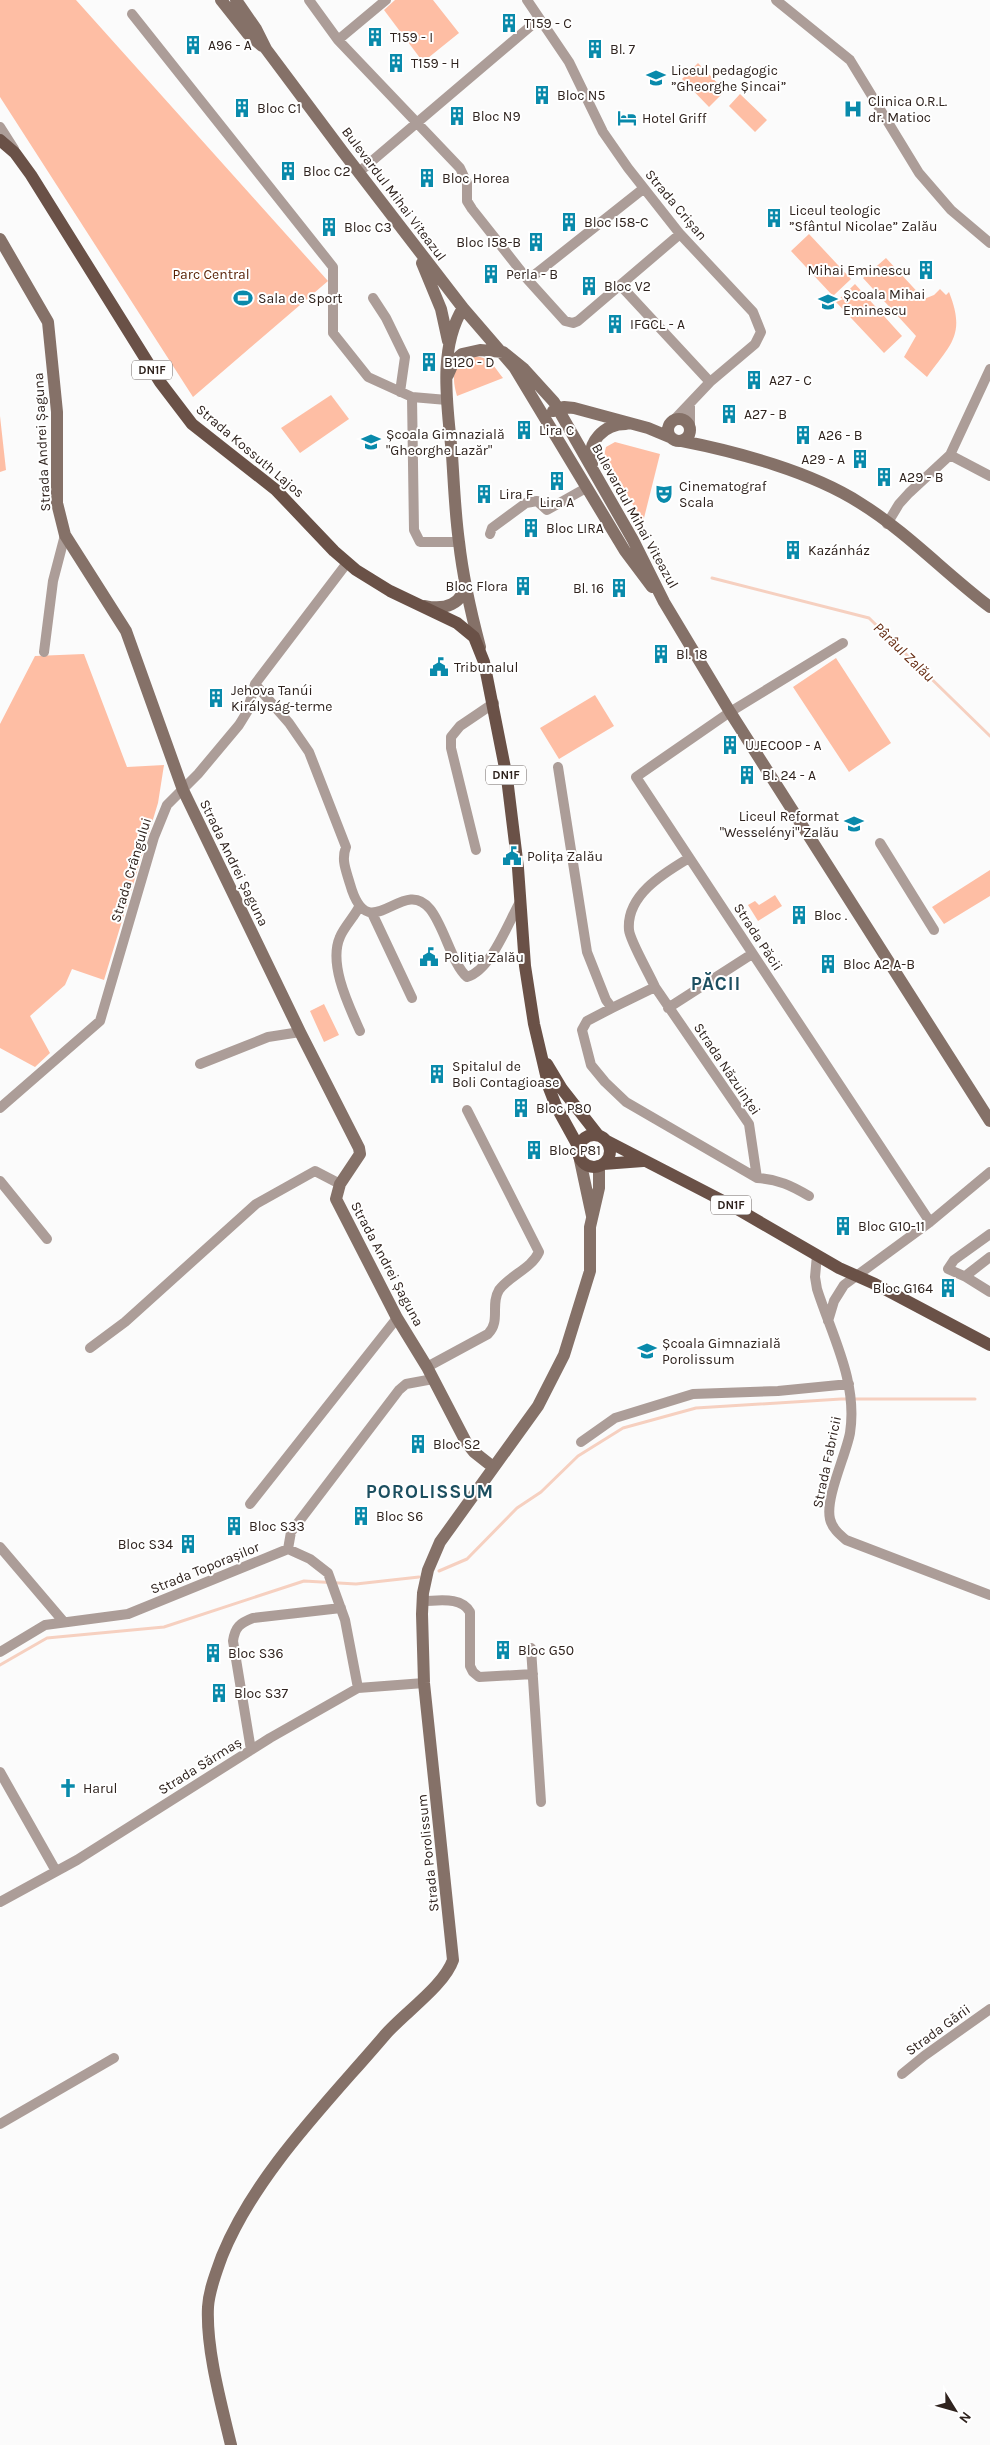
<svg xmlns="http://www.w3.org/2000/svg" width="990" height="2445" viewBox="0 0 990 2445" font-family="Karla,sans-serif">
	<rect width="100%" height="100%" fill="#fbfbfb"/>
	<path fill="#febea4" d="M0,0h76l252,281 -135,116 -193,-300z
		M395,0h38l26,33 -36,29 -39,-52z
		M698,63l27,28 -16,16 -27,-28z
		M740,94l27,26 -12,12 -26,-26z
		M809,234l42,45 -18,17 -42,-45z
		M886,258l38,41 10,-4 6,-6 6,6 3,-3c17,43 2,52 -22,85l-23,-20 12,-21 -53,-58z
		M855,284l47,52 -18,17 -48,-51z
		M466,356c24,0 24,5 37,22l-46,18c-5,-18 -5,-27 9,-40z
		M331,395l18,24 -49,34 -19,-25z
		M0,416l6,54 -6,2z
		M615,442l45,12 -17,68 -39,-67 2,-8z
		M84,654l43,113 37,-2 -6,38 -54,177 -32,-11 -7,16 -35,31 20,37 -15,14 -35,-19v-324l35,-68z
		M836,658l55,85 -42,29 -56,-85z
		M595,695l19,31 -55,33 -19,-31z
		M990,870v26l-46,28 -12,-17z
		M775,895l7,11 -24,15 -10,-16 7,-4 4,4z
		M324,1004l15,31 -15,7 -14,-31z"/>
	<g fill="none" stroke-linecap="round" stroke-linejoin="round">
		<path stroke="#f6d0c0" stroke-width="3" d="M712,578l157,40 121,118
			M439,1571l28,-12 50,-51 24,-16 37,-36 45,-28 73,-20 145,-9h134
			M0,1665l47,-27 117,-11 140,-46 52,3 63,-7"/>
		<path stroke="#ac9d98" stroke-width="10" d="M309,0l29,40 122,128 7,15v18l5,8 56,71 37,41 8,2 5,-2 102,-87
			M527,0l42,62 34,70 25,36 52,66 73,78 8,20 -6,12 -45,38 -38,40
			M776,0l74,60 69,113 32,37 39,33
			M132,14l201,253v66l35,44 44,20 35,3
			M338,40l48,-40
			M0,127l14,22
			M359,172l180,-153
			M528,280l115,-91
			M621,286l89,96
			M373,298l13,20 19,39 -5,35
			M412,397l2,133 6,12h39
			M690,404v25
			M950,455l40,21
			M887,524l12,-20 10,-11 41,-38 40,-86
			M490,534l2,-6 34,-25 11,-2 10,9 39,-22
			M843,643l-113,69 -94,65 294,445
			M44,652l9,-71 12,-46
			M255,684l34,39 20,29 37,95c-5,13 0,23 4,37 19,67 52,-10 80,25 14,17 22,55 37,68 24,-7 41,-54 53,-75
			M558,767l29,185 19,48 6,8 43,-21 94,137 8,54
			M880,843l54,87
			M476,850l-25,-102v-11l9,-11 34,-23
			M359,907c-5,10 -15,20 -19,30 -12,27 9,69 20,94
			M372,913l40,85
			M655,987c-5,-12 -25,-46 -26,-57 -3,-35 35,-57 60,-72
			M612,1008l-25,13 -5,9 9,35 14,17 21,20 131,76c21,1 35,8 52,18
			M668,1008l84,-54
			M200,1064l68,-27 32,-5
			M0,1108l100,-87 54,-184 13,-32 31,-31 41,-49 8,-13 8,-28 92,-121
			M0,1181l47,58
			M817,1255l-2,22 2,12c15,47 41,93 33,144 -4,22 -25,65 -20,86 2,9 9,15 16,21l144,55
			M990,1257l-22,17 -2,3 24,15
			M966,1277l-18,-8 6,-9 36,-26
			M828,1321l6,-20 10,-16 86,-63 60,-50
			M90,1348l35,-26 131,-118 59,-33 25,13
			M427,1367l61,-33c13,-13 2,-29 11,-44 11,-15 32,-21 40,-38l-72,-142
			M581,1442l34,-24 78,-24 85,-3 71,-7
			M250,1504l147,-186
			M0,1547l63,74
			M288,1549l3,-17 108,-142 7,-6 27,-5
			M423,1601c15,0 38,-5 47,11v54l3,6 6,5 54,-3
			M531,1648l10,154
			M0,1652l45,-27 83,-11 160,-65 22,10 18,14 17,47 13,68
			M251,1750l-18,-109c2,-14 7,-18 20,-23l88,-10
			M0,1772l56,99
			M0,1902l77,-42 193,-122 88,-50 66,-5
			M902,2074l22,-18 66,-47
			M0,2124l114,-66"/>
		<path stroke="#857168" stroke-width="12" d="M221,0l27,34 14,12
			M236,0l20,29 10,20 77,103 120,156 51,59 111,184 27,36
			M0,239l48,83 9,90v91l8,32 61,96 57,159 117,242 59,116 1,6 -20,30 -4,15 61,119 30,49 39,75 8,10 19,15
			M422,263l19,46 7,32
			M463,308c-26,42 -15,101 -11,147 2,29 3,58 7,87 4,36 12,71 21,105
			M448,375l6,-14 8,-7 18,-4 23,2 21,17 30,33 79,138 31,62 66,110 260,409
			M553,411l11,-4 10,1 74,20 24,10
			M668 430a11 11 0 1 1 22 0a11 11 0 1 1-22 0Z
			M682,441c56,11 130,31 178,62 47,29 86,71 130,104
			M592,464c-6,-22 12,-40 34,-40
			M425,606c19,4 39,-1 40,-24
			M580,1160l12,56
			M231,2445c-10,-42 -25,-96 -23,-138 1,-17 8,-34 14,-51 34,-83 105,-153 163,-221 19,-22 59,-49 68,-75l-29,-277 -2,-69 1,-21 5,-23 12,-28 98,-136 26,-51 26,-84v-44l9,-39v-22"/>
		<path stroke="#6a5147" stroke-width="12" d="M0,140l15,13 16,22 129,207 32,42 84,66 58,61 22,19 34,21 67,32 17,14 10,25 23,116 11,90 7,98 9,58 15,64 7,18 22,40
			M547,1064l15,25 36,46
			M578 1151a16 16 0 1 1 32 0a16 16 0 1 1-32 0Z
			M607,1141l120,62 112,65 36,16 115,61
			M603,1164l40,-3"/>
	</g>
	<defs>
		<g id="building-bare" transform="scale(1.5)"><path d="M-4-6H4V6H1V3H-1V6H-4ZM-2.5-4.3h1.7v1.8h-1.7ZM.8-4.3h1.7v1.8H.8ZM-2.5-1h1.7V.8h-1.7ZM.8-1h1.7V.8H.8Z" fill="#098aab" stroke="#fff" stroke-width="2.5" paint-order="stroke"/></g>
		<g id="university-bare" transform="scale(1.5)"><path d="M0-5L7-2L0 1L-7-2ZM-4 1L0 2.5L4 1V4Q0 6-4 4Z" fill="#098aab" stroke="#fff" stroke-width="2.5" paint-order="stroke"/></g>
		<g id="hospital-bare" transform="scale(1.5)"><path d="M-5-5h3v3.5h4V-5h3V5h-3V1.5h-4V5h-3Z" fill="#098aab" stroke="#fff" stroke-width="2.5" paint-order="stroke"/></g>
		<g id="hotel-bare" transform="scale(1.5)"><path d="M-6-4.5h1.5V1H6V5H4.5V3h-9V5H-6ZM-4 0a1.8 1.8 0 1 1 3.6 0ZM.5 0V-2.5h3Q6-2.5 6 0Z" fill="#098aab" stroke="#fff" stroke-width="2.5" paint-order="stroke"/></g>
		<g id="stadium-bare" transform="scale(1.5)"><path d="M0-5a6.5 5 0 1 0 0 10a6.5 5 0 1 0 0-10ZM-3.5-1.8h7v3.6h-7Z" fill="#098aab" stroke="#fff" stroke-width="2.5" paint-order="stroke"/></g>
		<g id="school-bare" transform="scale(1.5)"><path d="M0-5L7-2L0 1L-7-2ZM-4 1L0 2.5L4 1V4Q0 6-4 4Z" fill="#098aab" stroke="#fff" stroke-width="2.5" paint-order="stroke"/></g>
		<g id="theatre-bare" transform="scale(1.5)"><path d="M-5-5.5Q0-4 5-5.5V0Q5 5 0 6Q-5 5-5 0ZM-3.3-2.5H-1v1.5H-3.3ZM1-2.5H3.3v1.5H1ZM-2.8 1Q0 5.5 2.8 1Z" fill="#098aab" stroke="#fff" stroke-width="2.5" paint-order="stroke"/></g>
		<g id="civic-bare" transform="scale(1.5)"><path d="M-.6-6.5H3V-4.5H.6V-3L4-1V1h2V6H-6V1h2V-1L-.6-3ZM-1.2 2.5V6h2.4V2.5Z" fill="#098aab" stroke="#fff" stroke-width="2.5" paint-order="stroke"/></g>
		<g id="church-bare" transform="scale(1.5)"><path d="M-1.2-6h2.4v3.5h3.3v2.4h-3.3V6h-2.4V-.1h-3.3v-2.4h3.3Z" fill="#098aab" stroke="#fff" stroke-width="2.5" paint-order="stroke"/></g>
	</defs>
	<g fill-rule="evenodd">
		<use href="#building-bare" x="509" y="23"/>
		<use href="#building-bare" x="375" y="37"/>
		<use href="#building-bare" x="193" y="45"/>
		<use href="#building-bare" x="595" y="49"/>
		<use href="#building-bare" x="396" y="63"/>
		<use href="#university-bare" x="656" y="78"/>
		<use href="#building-bare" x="542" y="95"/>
		<use href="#building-bare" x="242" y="108"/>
		<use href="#hospital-bare" x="853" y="109"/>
		<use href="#building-bare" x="457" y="116"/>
		<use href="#hotel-bare" x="627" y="118"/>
		<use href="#building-bare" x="288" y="171"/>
		<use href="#building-bare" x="427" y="178"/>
		<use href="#building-bare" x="774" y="218"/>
		<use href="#building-bare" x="569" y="222"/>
		<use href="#building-bare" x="329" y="227"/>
		<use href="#building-bare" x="536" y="242"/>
		<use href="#building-bare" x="926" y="270"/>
		<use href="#building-bare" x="491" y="274"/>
		<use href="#building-bare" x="589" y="286"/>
		<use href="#stadium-bare" x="243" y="298"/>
		<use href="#school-bare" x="828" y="302"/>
		<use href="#building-bare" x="615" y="324"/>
		<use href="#building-bare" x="429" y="362"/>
		<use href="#building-bare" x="754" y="380"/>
		<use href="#building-bare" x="729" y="414"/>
		<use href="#building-bare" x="524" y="430"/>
		<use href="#building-bare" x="803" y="435"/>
		<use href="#school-bare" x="371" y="442"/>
		<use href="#building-bare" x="860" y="459"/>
		<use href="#building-bare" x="884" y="477"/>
		<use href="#building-bare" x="557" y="481"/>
		<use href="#building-bare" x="484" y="494"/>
		<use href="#theatre-bare" x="664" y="494"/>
		<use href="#building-bare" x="531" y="528"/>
		<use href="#building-bare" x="793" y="550"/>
		<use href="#building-bare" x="523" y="586"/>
		<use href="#building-bare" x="619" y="588"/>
		<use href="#building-bare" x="661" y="654"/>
		<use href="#civic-bare" x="439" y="667"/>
		<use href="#building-bare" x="216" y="698"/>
		<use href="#building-bare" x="730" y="745"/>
		<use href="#building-bare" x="747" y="775"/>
		<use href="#school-bare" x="854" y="824"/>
		<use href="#civic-bare" x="512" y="856"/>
		<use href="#building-bare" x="799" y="915"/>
		<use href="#civic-bare" x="429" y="957"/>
		<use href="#building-bare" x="828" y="964"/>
		<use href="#building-bare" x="437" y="1074"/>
		<use href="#building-bare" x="521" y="1108"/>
		<use href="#building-bare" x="534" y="1150"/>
		<use href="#building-bare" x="843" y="1226"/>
		<use href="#building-bare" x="948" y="1288"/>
		<use href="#school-bare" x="647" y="1351"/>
		<use href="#building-bare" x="418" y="1444"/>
		<use href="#building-bare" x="361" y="1516"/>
		<use href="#building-bare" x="234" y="1526"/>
		<use href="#building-bare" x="188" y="1544"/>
		<use href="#building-bare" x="503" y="1650"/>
		<use href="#building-bare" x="213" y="1653"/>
		<use href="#building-bare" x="219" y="1693"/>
		<use href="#church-bare" x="68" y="1788"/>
	</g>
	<g text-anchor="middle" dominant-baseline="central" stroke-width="4" stroke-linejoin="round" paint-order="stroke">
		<g fill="#fff" stroke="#6d6562" stroke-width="1">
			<rect x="132" y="360.5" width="40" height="19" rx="4"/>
			<rect x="486" y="765.5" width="40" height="19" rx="4"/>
			<rect x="711" y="1195.5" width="40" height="19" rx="4"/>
		</g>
		<g font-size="12" font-weight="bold" fill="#2f231e">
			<text x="152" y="370">DN1F</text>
			<text x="506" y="775">DN1F</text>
			<text x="731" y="1205">DN1F</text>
		</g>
		<g font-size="14" fill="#2f231e" stroke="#fff" text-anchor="start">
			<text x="524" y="23">T159 - C</text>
			<text x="390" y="37">T159 - I</text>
			<text x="208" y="45">A96 - A</text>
			<text x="610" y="49">Bl. 7</text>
			<text x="411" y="63">T159 - H</text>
			<text x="671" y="70">Liceul pedagogic<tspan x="671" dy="16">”Gheorghe Șincai”</tspan></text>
			<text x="557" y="95">Bloc N5</text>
			<text x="868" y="101">Clinica O.R.L.<tspan x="868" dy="16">dr. Matioc</tspan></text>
			<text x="257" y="108">Bloc C1</text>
			<text x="472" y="116">Bloc N9</text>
			<text x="642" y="118">Hotel Griff</text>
			<text x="303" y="171">Bloc C2</text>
			<text x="442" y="178">Bloc Horea</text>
			<text x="789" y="210">Liceul teologic<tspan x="789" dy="16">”Sfântul Nicolae” Zalău</tspan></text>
			<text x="584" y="222">Bloc I58-C</text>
			<text x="344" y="227">Bloc C3</text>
			<text x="521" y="242" text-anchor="end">Bloc I58-B</text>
			<text x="911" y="270" text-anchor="end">Mihai Eminescu</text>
			<text x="506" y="274">Perla - B</text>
			<text x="604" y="286">Bloc V2</text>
			<text x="843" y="294">Școala Mihai<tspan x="843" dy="16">Eminescu</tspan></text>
			<text x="258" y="298">Sala de Sport</text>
			<text x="630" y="324">IFGCL - A</text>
			<text x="444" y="362">B120 - D</text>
			<text x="769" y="380">A27 - C</text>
			<text x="744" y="414">A27 - B</text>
			<text x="539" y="430">Lira C</text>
			<text x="386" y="434">Școala Gimnazială<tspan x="386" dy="16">"Gheorghe Lazăr"</tspan></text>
			<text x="818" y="435">A26 - B</text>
			<text x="845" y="459" text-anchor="end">A29 - A</text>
			<text x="899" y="477">A29 - B</text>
			<text x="679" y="486">Cinematograf<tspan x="679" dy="16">Scala</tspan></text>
			<text x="499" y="494">Lira F</text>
			<text x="557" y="502" text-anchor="middle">Lira A</text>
			<text x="546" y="528">Bloc LIRA</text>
			<text x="808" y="550">Kazánház</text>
			<text x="508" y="586" text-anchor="end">Bloc Flora</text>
			<text x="604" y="588" text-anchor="end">Bl. 16</text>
			<text x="676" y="654">Bl. 18</text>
			<text x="454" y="667">Tribunalul</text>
			<text x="231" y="690">Jehova Tanúi<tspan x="231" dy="16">Királyság-terme</tspan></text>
			<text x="745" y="745">UJECOOP - A</text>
			<text x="762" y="775">Bl. 24 - A</text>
			<text x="839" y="816" text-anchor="end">Liceul Reformat<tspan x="839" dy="16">"Wesselényi" Zalău</tspan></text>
			<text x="527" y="856">Polița Zalău</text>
			<text x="814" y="915">Bloc .</text>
			<text x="444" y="957">Poliția Zalău</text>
			<text x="843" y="964">Bloc A2 A-B</text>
			<text x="452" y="1066">Spitalul de<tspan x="452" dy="16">Boli Contagioase</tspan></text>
			<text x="536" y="1108">Bloc P80</text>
			<text x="549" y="1150">Bloc P81</text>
			<text x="858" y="1226">Bloc G10-11</text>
			<text x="933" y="1288" text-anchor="end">Bloc G164</text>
			<text x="662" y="1343">Școala Gimnazială<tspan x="662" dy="16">Porolissum</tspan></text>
			<text x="433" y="1444">Bloc S2</text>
			<text x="376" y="1516">Bloc S6</text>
			<text x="249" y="1526">Bloc S33</text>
			<text x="173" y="1544" text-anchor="end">Bloc S34</text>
			<text x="518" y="1650">Bloc G50</text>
			<text x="228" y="1653">Bloc S36</text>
			<text x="234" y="1693">Bloc S37</text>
			<text x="83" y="1788">Harul</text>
		</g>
		<g font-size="14" fill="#2f231e" stroke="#fff">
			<text transform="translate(394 194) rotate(53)">Bulevardul Mihai Viteazul</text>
			<text transform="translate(676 205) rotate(50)">Strada Crișan</text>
			<text transform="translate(42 442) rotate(-93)">Strada Andrei Șaguna</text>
			<text transform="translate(250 451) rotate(40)">Strada Kossuth Lajos</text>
			<text transform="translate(635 516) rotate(61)">Bulevardul Mihai Viteazul</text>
			<text transform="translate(234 863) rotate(64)">Strada Andrei Șaguna</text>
			<text transform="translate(131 870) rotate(-73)">Strada Crângului</text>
			<text transform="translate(758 937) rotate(57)">Strada Păcii</text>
			<text transform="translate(727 1069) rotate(56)">Strada Năzuinței</text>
			<text transform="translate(387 1264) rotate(62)">Strada Andrei Șaguna</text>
			<text transform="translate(827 1462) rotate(-78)">Strada Fabricii</text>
			<text transform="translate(205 1568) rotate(-22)">Strada Toporașilor</text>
			<text transform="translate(200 1766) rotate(-32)">Strada Sărmaș</text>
			<text transform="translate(428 1853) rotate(-96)">Strada Porolissum</text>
			<text transform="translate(938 2030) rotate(-36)">Strada Gării</text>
		</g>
		<g font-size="14" fill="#561e02" stroke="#fff">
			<text x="211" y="274">Parc Central</text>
		</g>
		<g font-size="15" font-style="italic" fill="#672d13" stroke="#fff">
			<text transform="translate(904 652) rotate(44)">Pârâul Zalău</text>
		</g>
		<g font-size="19" font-weight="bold" letter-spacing="1" fill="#1c4f60" stroke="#fff">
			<text x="716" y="984">PĂCII</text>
			<text x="430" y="1492">POROLISSUM</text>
		</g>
	</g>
	<g transform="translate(955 2410) rotate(127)" stroke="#ffffff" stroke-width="4" paint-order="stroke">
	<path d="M0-4L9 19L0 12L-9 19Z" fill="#2f231e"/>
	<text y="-8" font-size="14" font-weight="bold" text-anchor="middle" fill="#2f231e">N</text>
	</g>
</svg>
